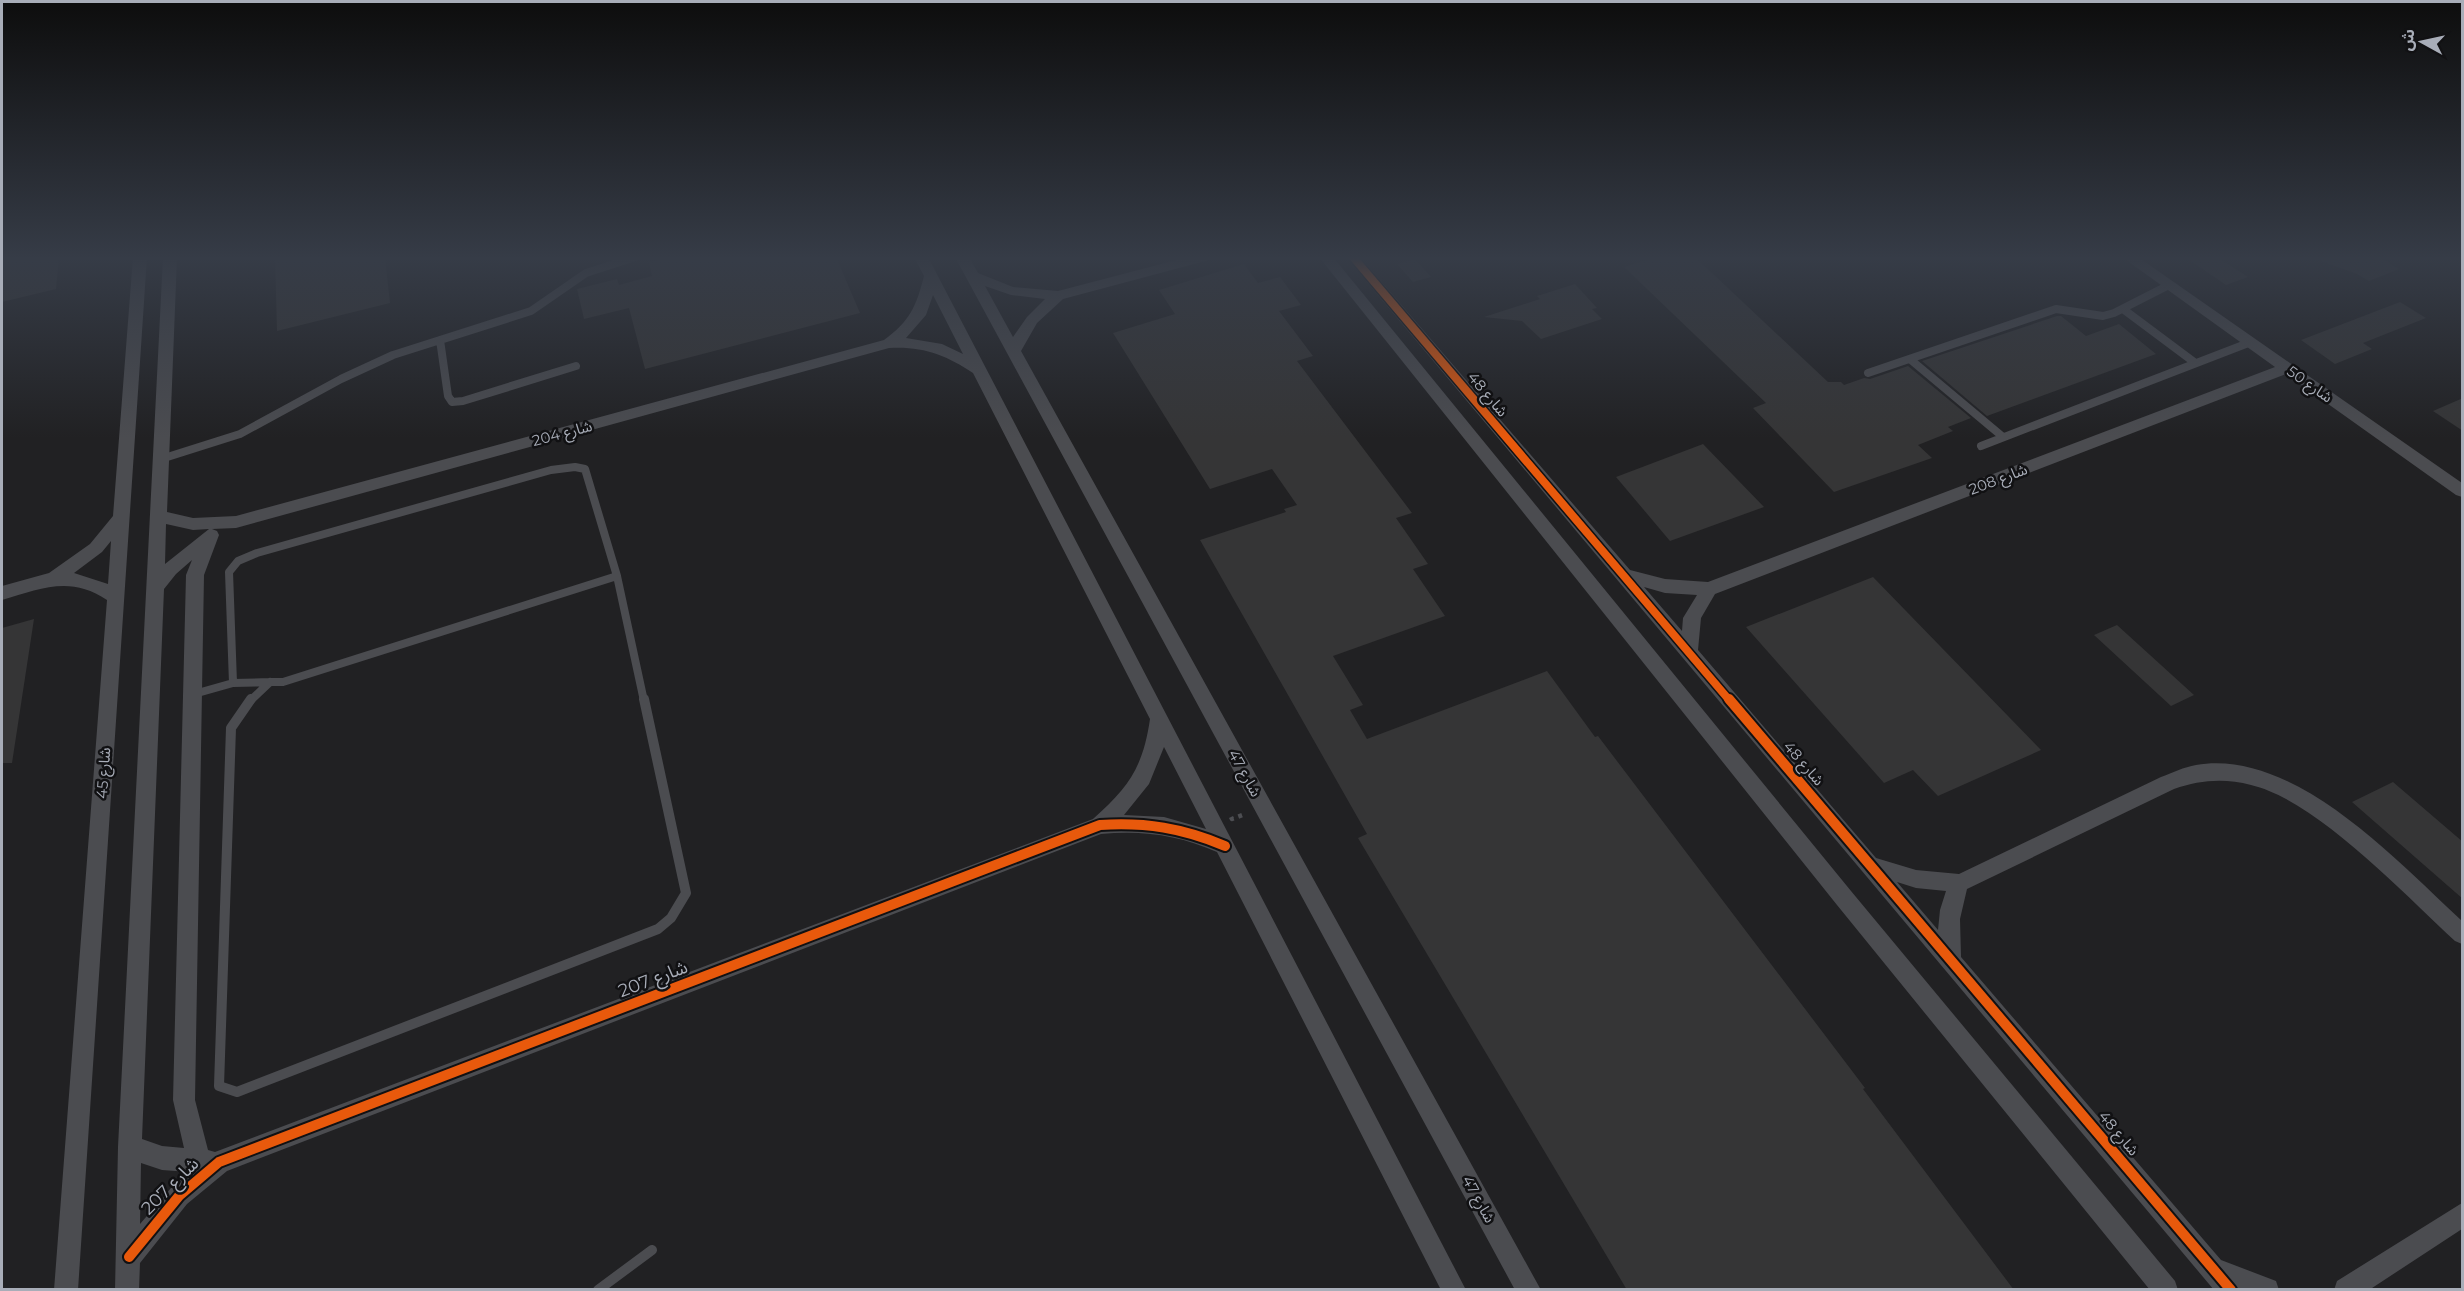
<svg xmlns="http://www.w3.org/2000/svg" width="2464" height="1291" viewBox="0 0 2464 1291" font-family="Montserrat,'Noto Sans Arabic',sans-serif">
	<rect width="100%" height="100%" fill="#171717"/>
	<path fill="#212123" d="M2,257h2460v1032h-2460z"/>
	<path fill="#353536" d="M2,257h57l-3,32 -54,13z
		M275,257h110l5,46 -113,28z
		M671,257h165l24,56 -215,56 -16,-61 -45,11 -7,-30 40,-10 2,6 33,-9 -3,-14z
		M1657,257h38l133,125h13l3,3 20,-7 6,1 38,-13 63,52 -23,9 5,4 -35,14 14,13 -98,34 -81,-84 13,-5 -142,-136z
		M2185,257h32l31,20 -22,8z
		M2316,257h64l19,12 -30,12 -12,-7 -42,-15z
		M1415,259l16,18 -18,5 -16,-18z
		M1244,264l14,19 22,-6 21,28 -22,6 34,45 -16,5 115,152 -16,5 32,46 -15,5 32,47 -112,40 30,49 -13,5 17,29 180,-68 48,66 3,-1 267,352 -2,1 151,201h-387l-269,-452 9,-4 -167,-294 86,-28 -2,-3 13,-4 -25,-36 -62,20 -97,-156 62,-19 -16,-24z
		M1575,284l22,24 -5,1 10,10 -61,20 -19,-18 -38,-4 56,-18 -3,-3z
		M2400,302l26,16 -63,25 9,6 -37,15 -34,-24z
		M2057,316h4l25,20 33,-12 37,30 -169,62 -65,-55z
		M2463,398v33l-30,-20z
		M1703,444l61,63 -94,34 -54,-64z
		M1873,577l168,173 -103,46 -25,-26 -29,13 -138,-156z
		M34,619l-22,144h-10v-135z
		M2117,625l77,70 -23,11 -77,-71z
		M2393,782l70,60v57l-111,-97z"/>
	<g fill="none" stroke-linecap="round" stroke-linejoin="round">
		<path stroke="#4d4e52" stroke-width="4.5" stroke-dasharray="4 5" stroke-linecap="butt" d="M1231,817l1,2 13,-5"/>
		<path stroke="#4b4c50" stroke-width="8" d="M2123,309l71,53
			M440,340l8,56 4,6 11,-1 113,-35
			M1911,360l92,77
			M1868,373l188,-64 47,7 11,-3 55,-28
			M1981,446l270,-104
			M161,459l79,-25 101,-55 52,-24 138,-44 55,-38 49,-16
			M270,682h13l334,-106 27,125
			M233,683l-4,-111 9,-11 19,-8 294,-83 24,-3 10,2 32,107
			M194,694l39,-11 37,-1
			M250,701l20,-19"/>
		<path stroke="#4b4c50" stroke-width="10" d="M251,699l-20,29 -12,358 18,6 421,-163 13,-11 15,-25 -42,-194
			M598,1290l54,-40"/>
		<path fill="#4b4c50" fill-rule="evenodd" d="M133,257h14l-69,1033h-24l53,-690c-37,-25 -67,-11 -105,0v-14l47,-13 41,-29 23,-28zM111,541l-3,43 -34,-11 28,-21z
			M163,257h14l-10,255 26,6 43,-2 648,-176c26,-19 32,-33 40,-64l-10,-19h14l538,1033h-25l-224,-438c-38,-17 -75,-22 -116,-18l-874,337 -40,33 -47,59 -1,27h-24l3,-143zM933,295l30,59 -21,-10 -36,-6 20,-23zM889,348c34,-2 57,7 84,25l177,346c-7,48 -21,68 -57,100l-878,333 -7,-2 -13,-50 9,-525 15,-40 -2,-4 -5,-2 24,-1zM166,524l27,6 16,-1 -44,35zM192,560l-6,15 -13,525 11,48 -22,-2 -20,-7 22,-550 12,-15zM1164,747l42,82 -42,-12 -40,-2 25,-31zM141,1163l21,7 27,2 -18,16 -31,36z
			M955,257h14l9,16 35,14 45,4 130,-34h23l-2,3 -146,39 -26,24 -16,28 520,939h-26zM985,286l26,9 34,4 -18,18 -14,20z
			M1319,257h14l518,634 324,390 3,9h-28l-313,-385z
			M1346,257h14l270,313 35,9 43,3 567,-215 -153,-110h16l324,226v14l-6,-2 -170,-121 -571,220 -14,24 -3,32 178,208 40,12 43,4 202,-97c11,-4 23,-10 35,-12 98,-17 201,96 266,156v23l-7,-3c-50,-46 -139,-141 -204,-156 -27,-7 -51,-5 -77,4l-207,100 -7,30 1,38 260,303 55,21 3,9h-65zM1644,587l21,6 32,2 -14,23 -1,13zM1897,882l19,6 30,3 -6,19 -2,20z
			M2462,1203v26l-93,61h-35l3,-9z"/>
		<g stroke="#111113" stroke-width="11">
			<path id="cycleway-far1" d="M1353,257l377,444"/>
		</g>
		<g stroke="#111113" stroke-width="14">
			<path id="cycleway" d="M1729,699l502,591
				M129,1257l50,-61 40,-34 881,-337c45,-3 83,3 125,21"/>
		</g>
		<use href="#cycleway-far1" stroke="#e8590c" stroke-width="8"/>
		<use href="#cycleway" stroke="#e8590c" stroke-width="10"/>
	</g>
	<linearGradient id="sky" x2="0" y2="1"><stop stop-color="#0d0d0d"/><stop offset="0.59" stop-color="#363c47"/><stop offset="1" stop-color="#363c47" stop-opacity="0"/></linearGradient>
	<rect width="2464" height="438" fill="url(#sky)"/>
	<g text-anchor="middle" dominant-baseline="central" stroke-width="5" stroke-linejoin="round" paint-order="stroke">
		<g font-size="15" fill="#a8adb8" stroke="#111113">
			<text transform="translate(2310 384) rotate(35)">شارع 50</text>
			<text transform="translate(1488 394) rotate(50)">شارع 48</text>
			<text transform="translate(562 433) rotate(-15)">شارع 204</text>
			<text transform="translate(1998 479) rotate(-21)">شارع 208</text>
			<text transform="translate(1804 763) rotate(49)">شارع 48</text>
			<text transform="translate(103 773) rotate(-86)">شارع 45</text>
			<text transform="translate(1245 773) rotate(61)">شارع 47</text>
			<text transform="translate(2119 1133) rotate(50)">شارع 48</text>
			<text transform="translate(1479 1199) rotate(61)">شارع 47</text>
		</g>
		<g font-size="18" fill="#a8adb8" stroke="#111113">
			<text transform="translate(653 979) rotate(-21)">شارع 207</text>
			<text transform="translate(170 1186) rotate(-45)">شارع 207</text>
		</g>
	</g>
	<rect width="2464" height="1291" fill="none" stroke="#a8adb8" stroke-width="6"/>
	<g transform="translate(2422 42) rotate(278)" stroke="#111113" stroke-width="4.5" paint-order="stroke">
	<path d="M0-4.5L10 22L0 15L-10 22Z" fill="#a8adb8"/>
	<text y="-9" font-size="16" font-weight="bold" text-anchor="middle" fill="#a8adb8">ش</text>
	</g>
</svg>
